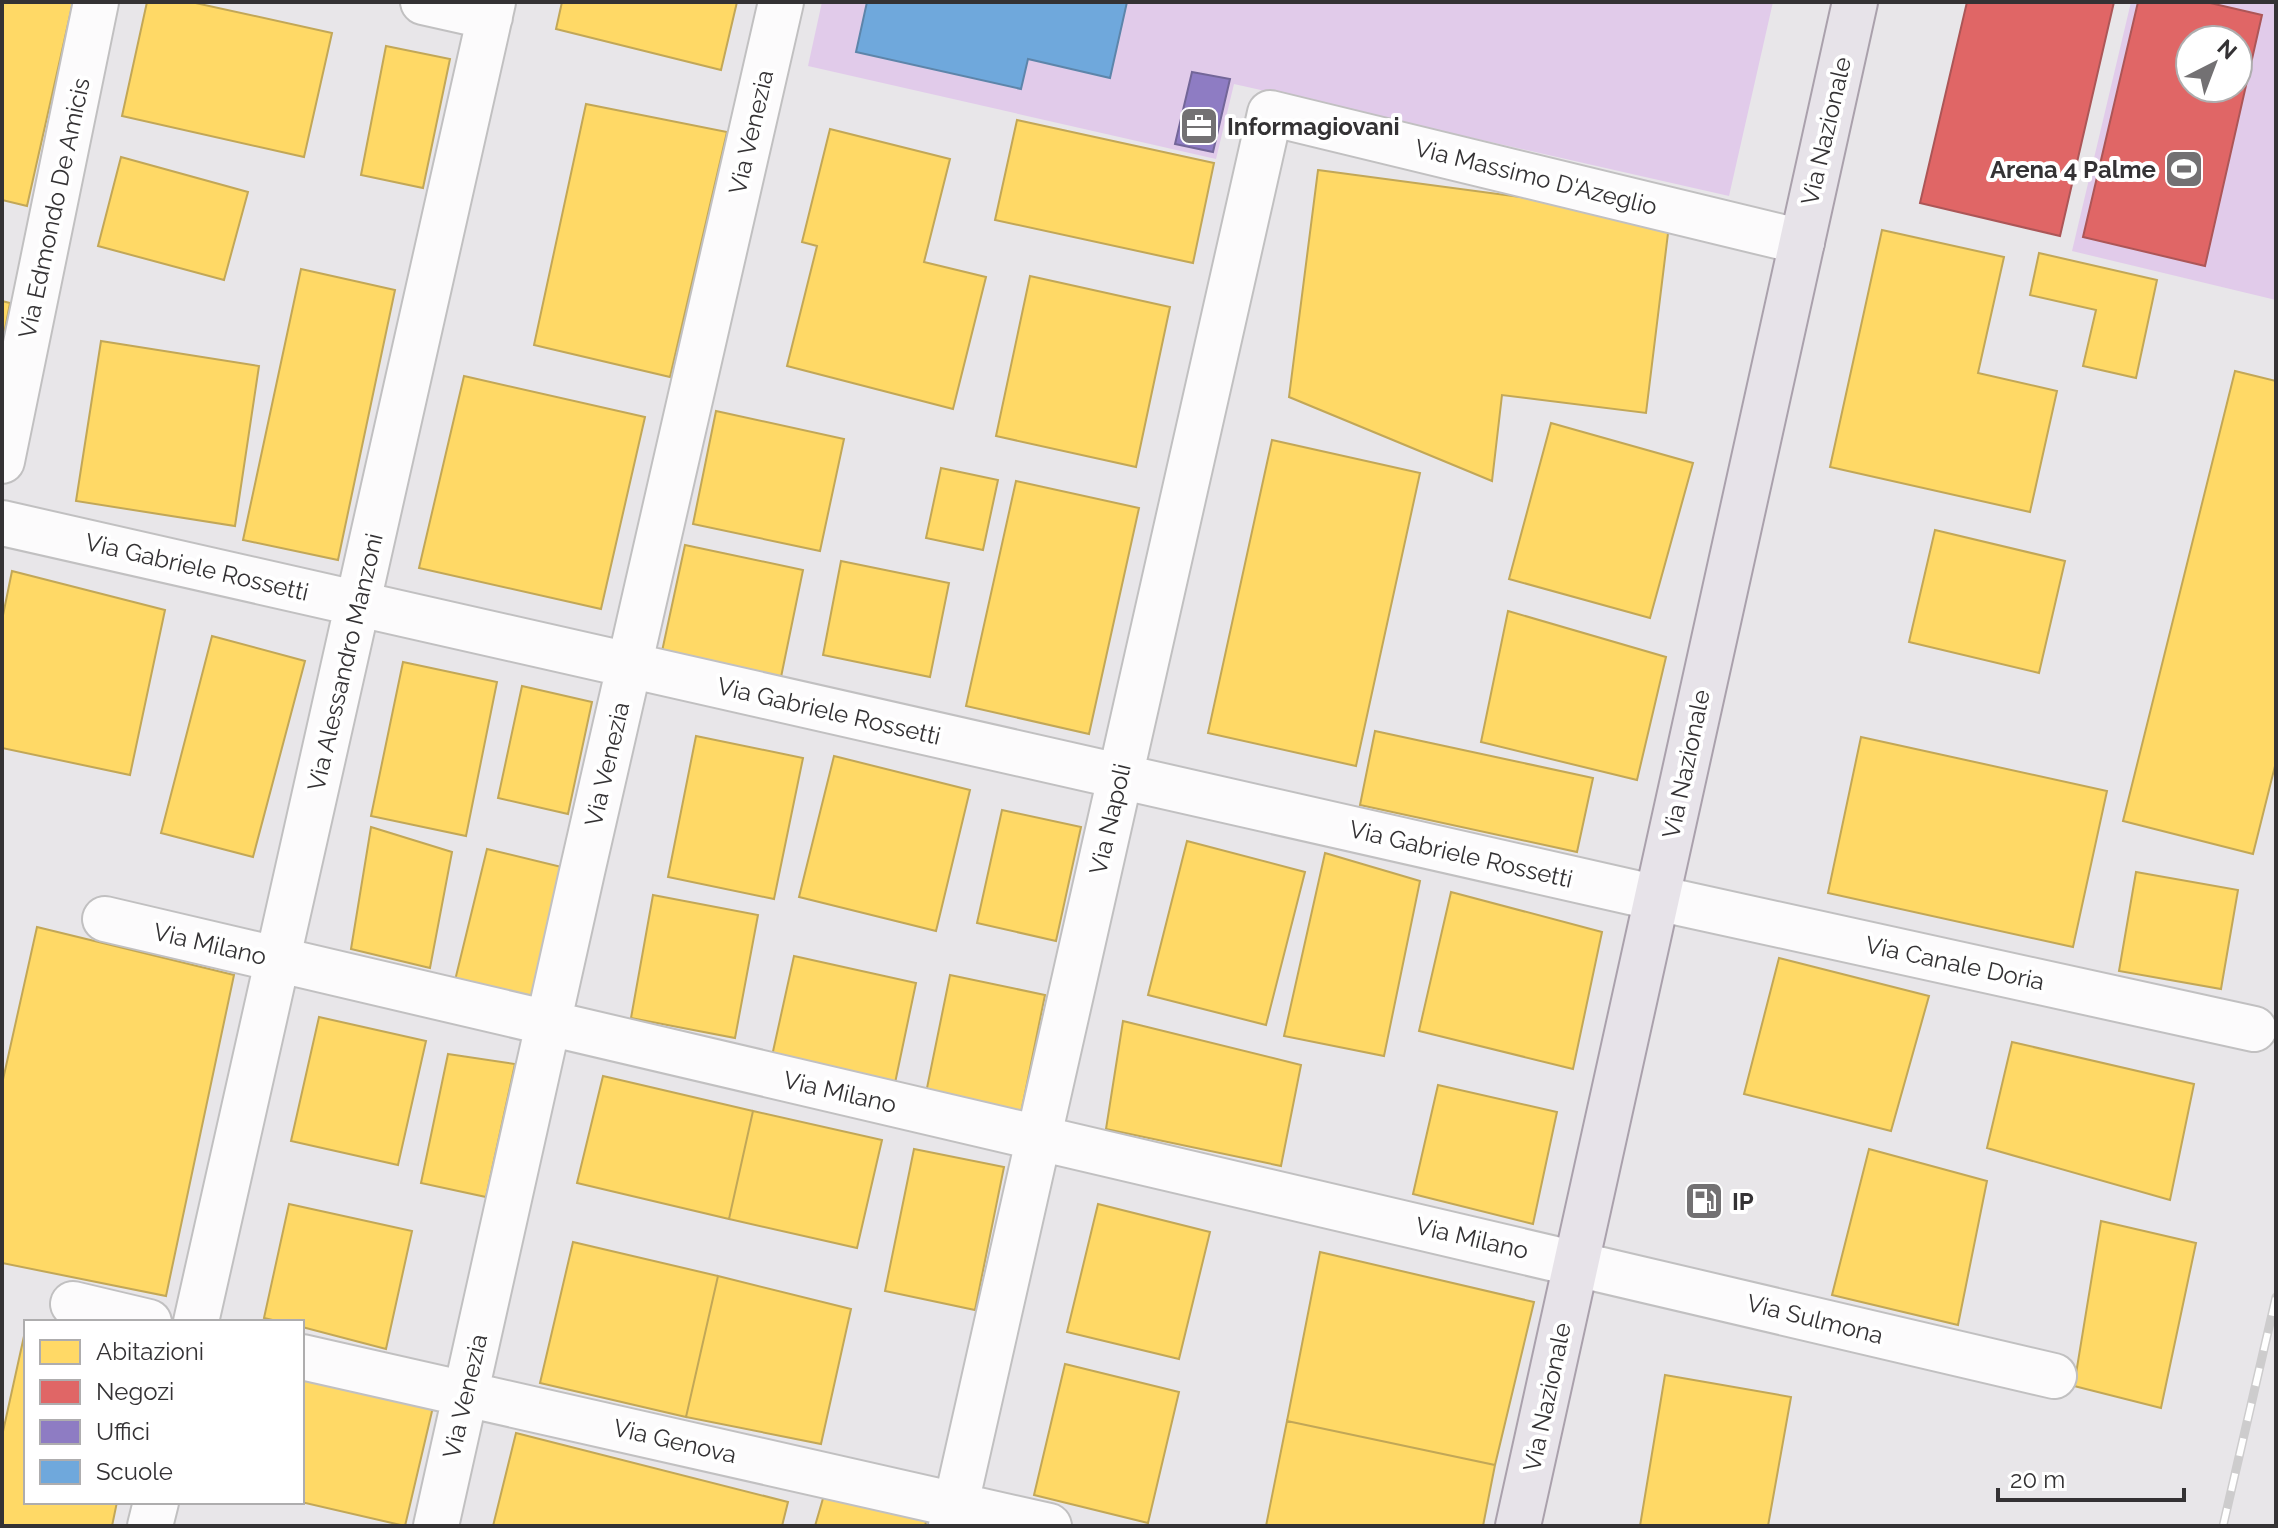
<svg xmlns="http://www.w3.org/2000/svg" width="2278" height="1528" viewBox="0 0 2278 1528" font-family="Raleway,sans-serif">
	<rect width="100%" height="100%" fill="#e8e6e9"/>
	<path fill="#e1cbea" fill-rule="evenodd" d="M822,2h951l-44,194 -495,-112 -18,75 -408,-93z
		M2131,2h145v298l-204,-49zM2190,40h48v48h-48z"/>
	<path fill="#ffd966" stroke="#c2a757" stroke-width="2" d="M2,2h71l-46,204 -25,-6z
		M147,2h44l141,31 -28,124 -182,-41z
		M562,2h175l-16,68 -165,-41z
		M386,46l64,13 -27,129 -62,-13z
		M586,104l141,28 -57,245 -136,-32z
		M1017,120l197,43 -21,100 -198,-43z
		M830,129l120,30 -26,103 62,15 -33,132 -166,-43 30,-120 -15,-4z
		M121,157l127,35 -24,88 -126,-34z
		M1318,170l352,47 -24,196 -144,-18 -10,86 -203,-84z
		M1882,230l122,27 -26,116 79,18 -27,121 -200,-45z
		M2039,253l118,27 -21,98 -53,-12 13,-56 -66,-15z
		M301,269l94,21 -57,270 -95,-20z
		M1030,276l140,31 -34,160 -140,-31z
		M2,301l8,2 -8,42z
		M101,341l158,25 -24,160 -159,-25z
		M2235,371l41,10v381l-23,92 -130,-33z
		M464,376l181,41 -44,192 -182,-41z
		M716,411l128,28 -24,112 -127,-27z
		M1551,423l142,40 -43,155 -141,-39z
		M1272,440l148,33 -64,293 -148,-33z
		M941,468l57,12 -15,70 -57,-12z
		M1016,481l123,27 -50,226 -123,-28z
		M1935,530l130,31 -26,112 -130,-31z
		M685,545l118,25 -23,112 -119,-26z
		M841,561l108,22 -19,94 -107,-22z
		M12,571l153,39 -35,165 -128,-27v-128z
		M1508,611l158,46 -29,123 -156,-38z
		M212,636l93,25 -52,196 -92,-24z
		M403,662l94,20 -31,154 -95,-20z
		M522,686l70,16 -24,112 -70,-16z
		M1375,731l218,47 -16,74 -217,-47z
		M696,736l107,22 -29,141 -106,-22z
		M1861,737l246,54 -34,156 -245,-54z
		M834,756l136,34 -34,141 -137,-34z
		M1002,810l79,17 -25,114 -79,-18z
		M371,827l81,25 -22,116 -79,-19z
		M1187,841l118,31 -39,153 -118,-30z
		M487,849l95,23 -34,152 -98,-23z
		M1325,853l95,28 -36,175 -100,-20z
		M2136,872l102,18 -17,99 -102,-18z
		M1451,892l151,40 -29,137 -154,-38z
		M653,895l105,20 -23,123 -104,-20z
		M37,927l197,48 -68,321 -164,-33v-179z
		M794,956l122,27 -21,100 -123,-27z
		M1779,958l150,38 -38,135 -147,-37z
		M950,975l95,20 -24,118 -95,-20z
		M319,1017l107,24 -28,124 -107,-24z
		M1123,1021l178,44 -20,101 -175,-37z
		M2012,1042l182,42 -24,116 -183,-52z
		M448,1054l67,10 -29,133 -65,-14z
		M603,1076l150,35 -24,108 -152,-36z
		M1438,1085l119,27 -24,112 -120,-30z
		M753,1111l129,29 -25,108 -128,-29z
		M914,1149l90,18 -29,143 -90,-19z
		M1869,1149l118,32 -29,144 -126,-30z
		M289,1204l123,27 -26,118 -84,-22v-5h-21l-17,-4z
		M1098,1204l112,28 -31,127 -112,-27z
		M2101,1221l95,22 -35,165 -87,-22z
		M573,1242l145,34 -32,141 -146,-34z
		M1320,1252l214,50 -39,163 -208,-44z
		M718,1276l133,33 -30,135 -135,-27z
		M26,1327v175h91l-5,24h-110v-90z
		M1065,1364l114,28 -31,131 -114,-28z
		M1665,1375l126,22 -23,129h-128z
		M302,1376l131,31 -28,119 -104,-24z
		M1287,1421l208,44 -12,61h-217z
		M516,1433l272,69 -6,24h-289z
		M824,1495l103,23 -2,8h-110z"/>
	<path fill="#e06666" stroke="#ac5657" stroke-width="2" fill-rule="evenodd" d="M1967,2h147l-54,234 -140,-33z
		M2138,2h68l56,13 -57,251 -122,-29zM2190,40h48v48h-48z"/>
	<path fill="#8e7cc3" stroke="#736698" stroke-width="2" d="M1192,72l38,7 -17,73 -38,-8z"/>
	<path fill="#6fa8dc" stroke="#5d85aa" stroke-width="2" d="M867,2h260l-17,76 -82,-19 -7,30 -165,-37z"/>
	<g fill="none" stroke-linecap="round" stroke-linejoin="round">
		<g stroke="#c1c0c1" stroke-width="48">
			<path id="minor" d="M423,2l67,15
				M2,461l94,-459
				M2,523l1655,375 597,131
				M105,919l1949,457
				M73,1304l76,18
				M196,1322l297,-1320
				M302,1357l747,169
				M150,1526l6,-24
				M436,1526l146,-654 199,-870
				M951,1526l319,-1413 532,129"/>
		</g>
		<g stroke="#aaa1ac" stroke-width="48">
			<path id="major" d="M1518,1526l337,-1524"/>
		</g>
		<use href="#minor" stroke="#fcfbfc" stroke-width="44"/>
		<use href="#major" stroke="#e7e3e9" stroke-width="44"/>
		<g stroke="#cdcccd" stroke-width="9">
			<path id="rail" d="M2223,1526l53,-229"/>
		</g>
		<use href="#rail" stroke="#fff" stroke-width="6" stroke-dasharray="18" stroke-linecap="butt"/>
	</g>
	<defs>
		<g id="office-square" transform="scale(2)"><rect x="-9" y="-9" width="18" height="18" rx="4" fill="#737173" stroke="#fff"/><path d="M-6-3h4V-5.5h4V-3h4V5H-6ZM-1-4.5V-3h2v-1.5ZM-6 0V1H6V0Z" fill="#fff"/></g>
		<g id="stadium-square" transform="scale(2)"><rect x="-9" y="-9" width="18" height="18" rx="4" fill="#737173" stroke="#fff"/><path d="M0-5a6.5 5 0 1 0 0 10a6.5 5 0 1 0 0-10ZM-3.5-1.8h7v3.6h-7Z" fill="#fff"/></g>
		<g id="fuel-square" transform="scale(2)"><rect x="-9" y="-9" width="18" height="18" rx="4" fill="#737173" stroke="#fff"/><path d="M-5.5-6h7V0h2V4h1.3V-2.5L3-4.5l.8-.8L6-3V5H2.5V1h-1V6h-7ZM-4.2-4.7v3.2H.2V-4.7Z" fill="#fff"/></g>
	</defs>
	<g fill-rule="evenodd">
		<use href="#office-square" x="1199" y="126"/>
		<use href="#stadium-square" x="2184" y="169"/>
		<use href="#fuel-square" x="1704" y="1201"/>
	</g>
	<g text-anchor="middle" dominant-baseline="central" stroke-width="8" stroke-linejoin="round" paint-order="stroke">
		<g font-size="24" font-weight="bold" fill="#343234" stroke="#fff" text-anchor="start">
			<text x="1227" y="126">Informagiovani</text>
			<text x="2156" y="169" text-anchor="end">Arena 4 Palme</text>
			<text x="1732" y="1201">IP</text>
		</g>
		<g font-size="24" fill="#343234" stroke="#fff">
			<text transform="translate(1826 131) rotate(-77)">Via Nazionale</text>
			<text transform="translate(751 132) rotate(-77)">Via Venezia</text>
			<text transform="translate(1536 177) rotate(14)">Via Massimo D'Azeglio</text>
			<text transform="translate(54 208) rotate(-78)">Via Edmondo De Amicis</text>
			<text transform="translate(197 567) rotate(13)">Via Gabriele Rossetti</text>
			<text transform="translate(345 662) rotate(-77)">Via Alessandro Manzoni</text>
			<text transform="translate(829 711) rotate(13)">Via Gabriele Rossetti</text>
			<text transform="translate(607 764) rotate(-77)">Via Venezia</text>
			<text transform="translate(1686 764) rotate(-78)">Via Nazionale</text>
			<text transform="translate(1110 819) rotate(-77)">Via Napoli</text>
			<text transform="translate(1461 854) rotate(13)">Via Gabriele Rossetti</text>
			<text transform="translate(210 944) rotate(13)">Via Milano</text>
			<text transform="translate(1955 963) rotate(12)">Via Canale Doria</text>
			<text transform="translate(840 1092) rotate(13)">Via Milano</text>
			<text transform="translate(1472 1238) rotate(13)">Via Milano</text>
			<text transform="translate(1815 1319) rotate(14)">Via Sulmona</text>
			<text transform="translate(465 1396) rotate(-77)">Via Venezia</text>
			<text transform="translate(1547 1397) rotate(-78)">Via Nazionale</text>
			<text transform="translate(675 1441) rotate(13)">Via Genova</text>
		</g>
	</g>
	<rect width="2278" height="1528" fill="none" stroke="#343234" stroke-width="8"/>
	<rect x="24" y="1320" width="280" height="184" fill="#ffffff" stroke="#aeadae" stroke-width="2"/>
	<rect x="40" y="1340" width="40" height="24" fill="#ffd966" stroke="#aeadae" stroke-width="2"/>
	<text x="96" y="1360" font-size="24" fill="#343234">Abitazioni</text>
	<rect x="40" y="1380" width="40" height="24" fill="#e06666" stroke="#aeadae" stroke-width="2"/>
	<text x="96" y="1400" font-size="24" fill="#343234">Negozi</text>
	<rect x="40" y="1420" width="40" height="24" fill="#8e7cc3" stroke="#aeadae" stroke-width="2"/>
	<text x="96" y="1440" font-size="24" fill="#343234">Uffici</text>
	<rect x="40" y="1460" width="40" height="24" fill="#6fa8dc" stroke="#aeadae" stroke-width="2"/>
	<text x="96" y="1480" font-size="24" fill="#343234">Scuole</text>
	<g transform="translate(2214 64) rotate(42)"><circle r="38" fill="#ffffff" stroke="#aeadae" stroke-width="2"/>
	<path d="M0-6L14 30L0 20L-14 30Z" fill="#737173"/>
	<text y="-12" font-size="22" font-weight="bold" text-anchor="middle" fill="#343234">N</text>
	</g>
	<path d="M1998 1488v12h186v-12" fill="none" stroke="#343234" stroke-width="4"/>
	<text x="2010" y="1488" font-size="24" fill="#343234" stroke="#ffffff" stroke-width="6" paint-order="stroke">20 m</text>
</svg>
